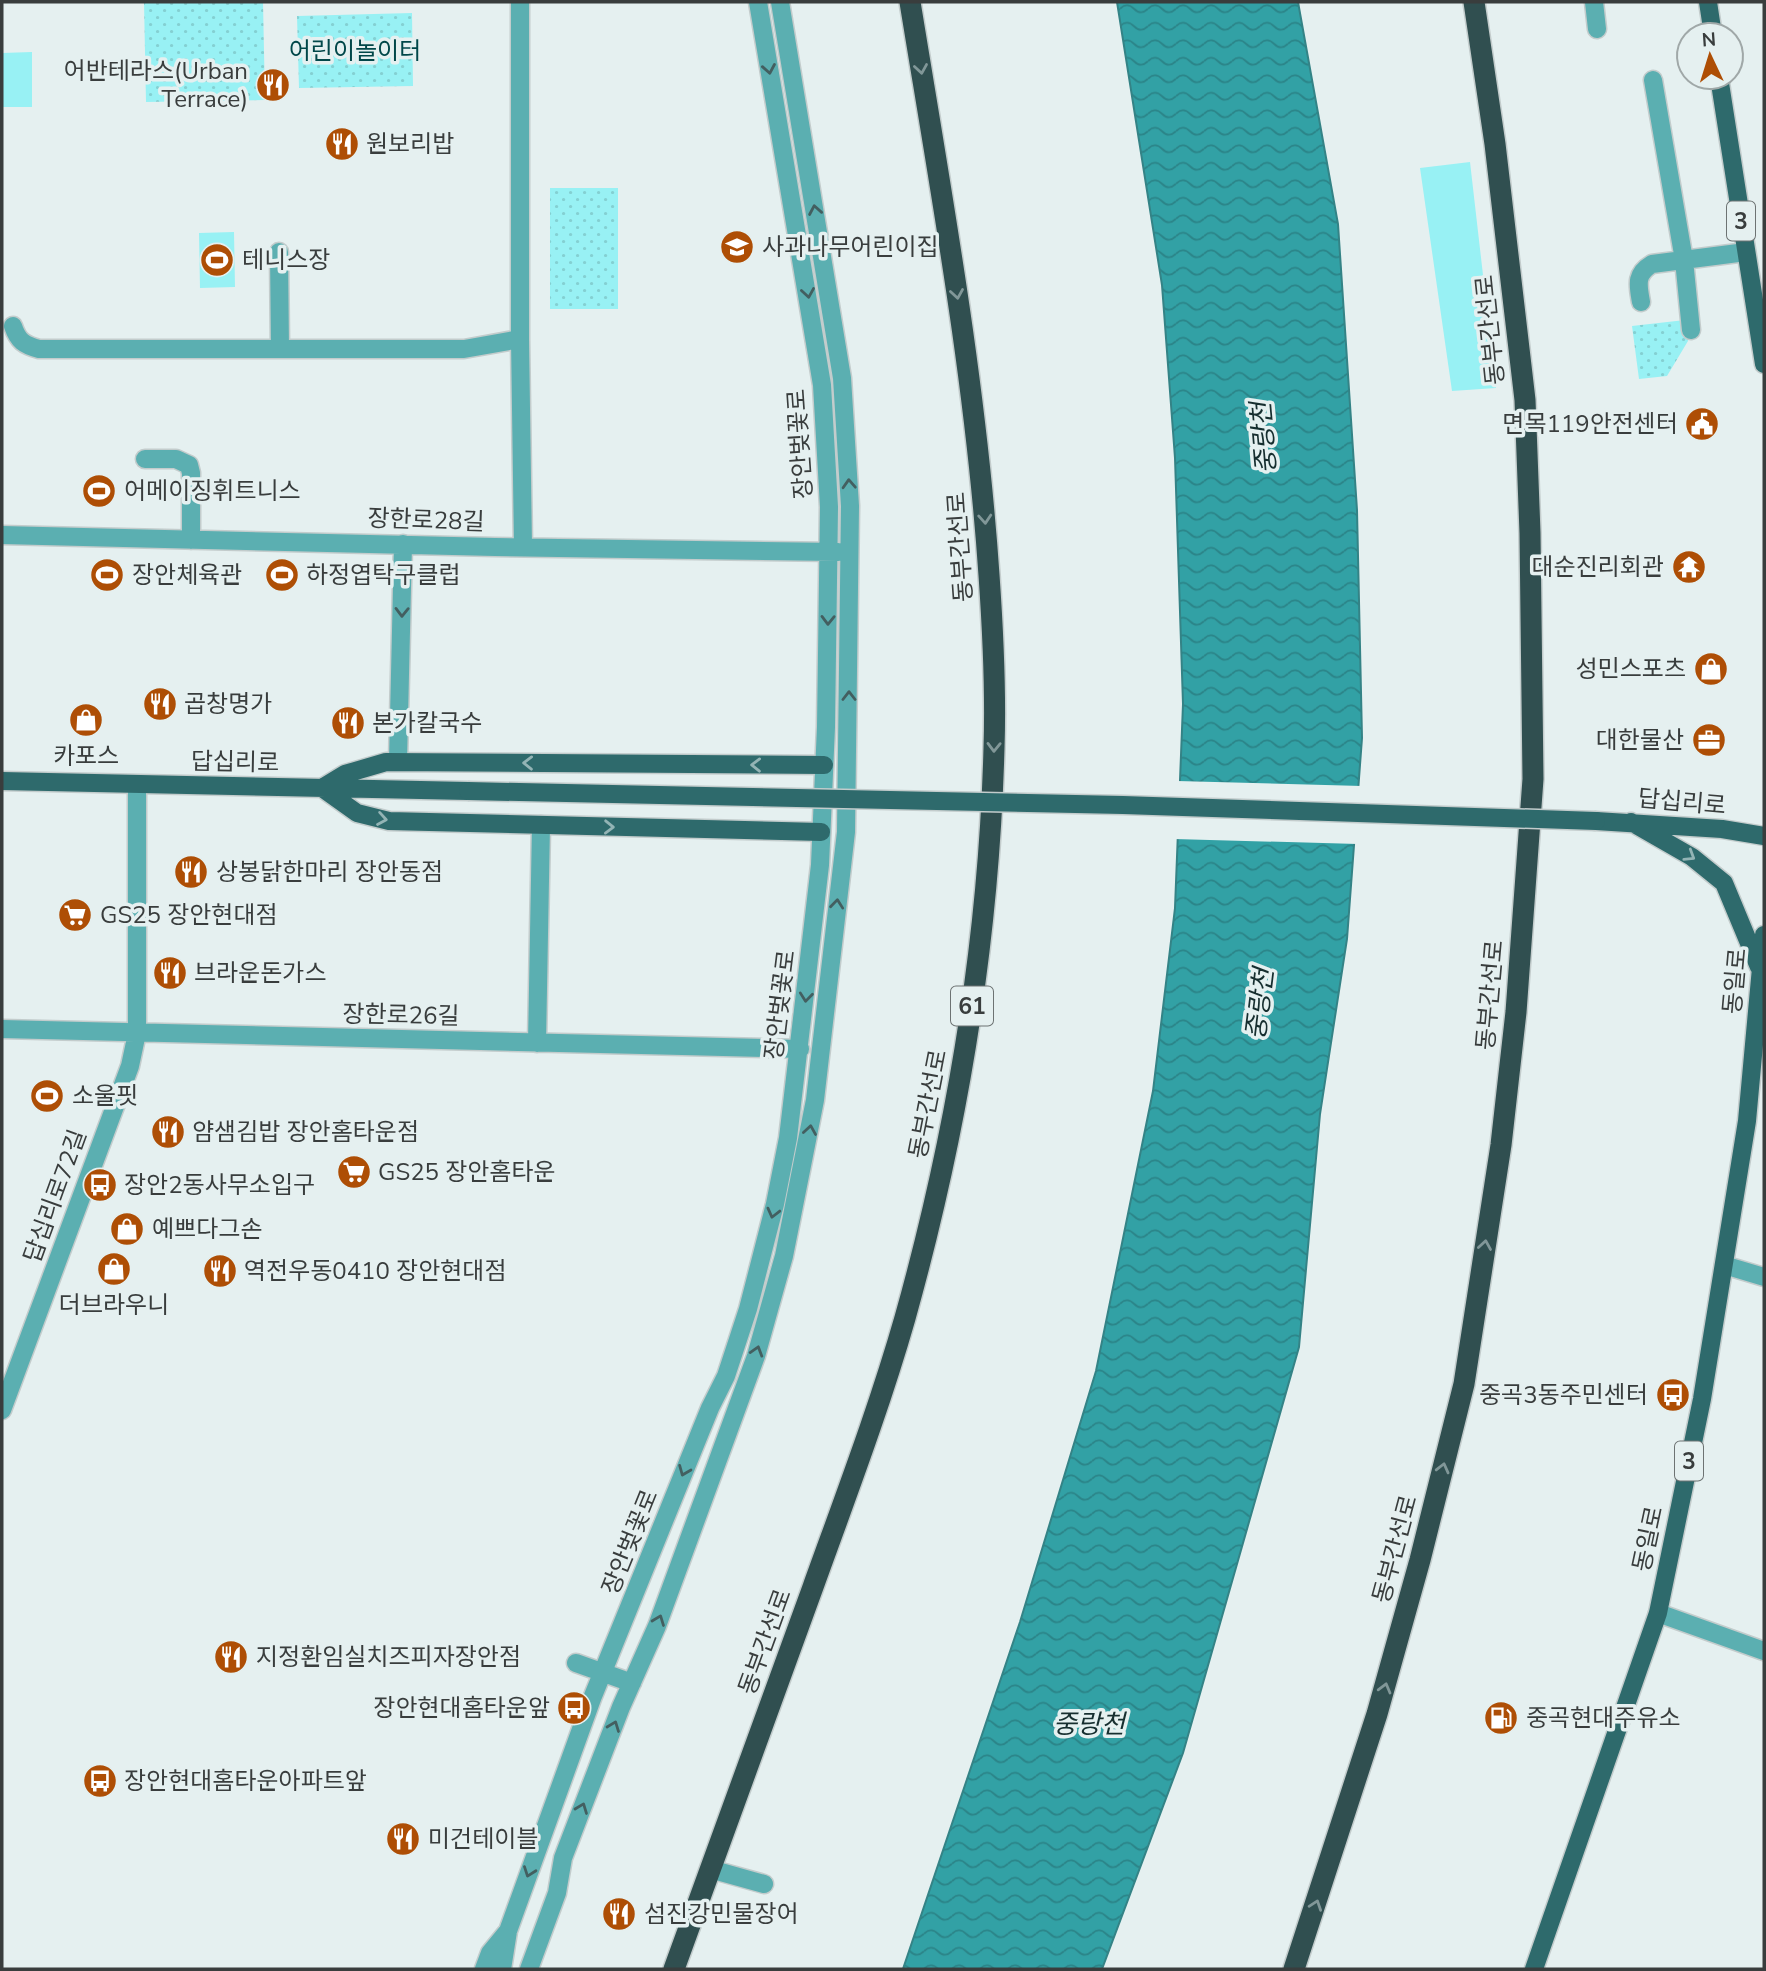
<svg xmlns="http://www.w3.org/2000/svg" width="1766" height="1971" viewBox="0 0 1766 1971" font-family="'Nunito Sans','Noto Sans KR',sans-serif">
	<defs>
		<pattern id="park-dots" width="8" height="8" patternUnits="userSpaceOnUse" patternTransform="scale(1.75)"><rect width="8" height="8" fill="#98f1f4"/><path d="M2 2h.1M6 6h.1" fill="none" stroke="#84d0d2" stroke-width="1.8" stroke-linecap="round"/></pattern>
		<pattern id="water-waves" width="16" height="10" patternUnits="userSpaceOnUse" patternTransform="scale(1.75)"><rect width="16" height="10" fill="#32a1a5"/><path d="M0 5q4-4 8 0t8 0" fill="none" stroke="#2b8488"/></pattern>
	</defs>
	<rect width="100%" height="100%" fill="#e5f0f0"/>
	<path fill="url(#park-dots)" d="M144,2h119l2,98 -119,2z
		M412,13l1,73 -114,2 -2,-72z
		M550,188h68v121h-68z
		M1685,320l3,21 -21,35 -28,3 -7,-53z"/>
	<path fill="#98f1f4" d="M32,52v55h-30v-54z
		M1470,162l26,226 -44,3 -32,-223z
		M234,232l1,55 -35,1 -1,-55z"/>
	<path fill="url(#water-waves)" stroke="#348386" stroke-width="2" d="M1117,2h181l40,222 19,286 5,228 -15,201 -27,175 -21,233 -116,406 -81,216h-199l117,-347 76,-251 57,-280 22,-183 8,-204 -8,-246 -13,-173z"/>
	<path fill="#e5f0f0" d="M1177,781l185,5 -4,58 -184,-5z"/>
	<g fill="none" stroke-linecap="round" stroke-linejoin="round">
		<g stroke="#c3cccc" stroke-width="21">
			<path id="minor" d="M520,2v337l3,208
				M1594,2l3,27
				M1653,80l31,180 7,70
				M279,252l1,97
				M1641,302c-3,-17 -6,-28 11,-38l94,-12
				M13,326c5,15 11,19 26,23h425l56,-10
				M145,459h31l13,6 2,8v67
				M2,535l493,12 343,5
				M398,761l5,-217
				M2,1029l798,20
				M537,1043l4,-218
				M1724,1265l40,12
				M2,1410l128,-344 7,-33v-248
				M1658,1613l106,38
				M576,1663l56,20
				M710,1869l54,15
				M484,1969l6,-16 18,-22
				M502,1969l6,-38 85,-235 117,-288 16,-32 22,-67 27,-105 13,-66 32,-273 6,-138 3,-220 -7,-122 -64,-383
				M529,1969l28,-76 6,-35 58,-151 36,-81 99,-270 28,-100 31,-156 31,-268 4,-326 -8,-128 -62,-376"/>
		</g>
		<g stroke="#c3cccc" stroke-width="21">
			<path id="major" d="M1708,2l5,33
				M1719,77l45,287
				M2,781l466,10
				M1596,821l126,8 42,7
				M1631,822l61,35 32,26 35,84
				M821,832l-432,-11 -32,-8 -35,-25 23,-14 41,-12 438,3
				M1534,1969l124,-356 44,-214 45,-278 17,-186"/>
		</g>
		<g stroke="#c3cccc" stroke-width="24">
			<path id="highway" d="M674,1969c46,-127 93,-254 139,-382 32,-89 66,-178 92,-269 52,-186 84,-377 89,-570 2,-58 -1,-116 -5,-173 -13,-192 -48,-383 -79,-573
				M1294,1969l83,-255 43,-154 44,-176 37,-239 15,-133 17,-233 -3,-246 -5,-133 -30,-256 -21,-142"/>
		</g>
		<use href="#minor" stroke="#5bafb1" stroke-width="18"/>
		<use href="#major" stroke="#2e6a6c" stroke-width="18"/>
		<use href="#highway" stroke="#304f50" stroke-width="21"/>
		<g stroke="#c3cccc" stroke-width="21" stroke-linecap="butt">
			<path id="major-bridge" d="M468,791l655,14 473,16"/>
		</g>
		<use href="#major-bridge" stroke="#2e6a6c" stroke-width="18"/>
	</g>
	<defs><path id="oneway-chevron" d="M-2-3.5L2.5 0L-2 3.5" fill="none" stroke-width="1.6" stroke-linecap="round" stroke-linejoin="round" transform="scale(1.75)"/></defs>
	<g stroke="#435f60">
		<use href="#oneway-chevron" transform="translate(769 69) rotate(80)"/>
		<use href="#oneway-chevron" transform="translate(815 210) rotate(-100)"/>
		<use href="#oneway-chevron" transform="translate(808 293) rotate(81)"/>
		<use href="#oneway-chevron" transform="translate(849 484) rotate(-93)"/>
		<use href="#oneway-chevron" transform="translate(402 612) rotate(91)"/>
		<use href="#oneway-chevron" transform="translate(828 620) rotate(91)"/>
		<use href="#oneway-chevron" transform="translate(849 696) rotate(-90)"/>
		<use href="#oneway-chevron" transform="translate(837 904) rotate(-84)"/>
		<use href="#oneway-chevron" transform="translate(806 997) rotate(96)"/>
		<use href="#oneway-chevron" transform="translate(810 1130) rotate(-81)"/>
		<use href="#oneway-chevron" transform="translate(773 1213) rotate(104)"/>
		<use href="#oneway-chevron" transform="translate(757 1351) rotate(-73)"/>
		<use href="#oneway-chevron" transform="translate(684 1471) rotate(112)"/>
		<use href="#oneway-chevron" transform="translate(659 1620) rotate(-69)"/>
		<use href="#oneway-chevron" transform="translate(614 1726) rotate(-69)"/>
		<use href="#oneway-chevron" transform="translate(582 1808) rotate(-69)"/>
		<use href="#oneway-chevron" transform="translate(529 1872) rotate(110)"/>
	</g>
	<g stroke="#819798">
		<use href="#oneway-chevron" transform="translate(921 69) rotate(81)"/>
		<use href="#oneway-chevron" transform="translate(957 294) rotate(81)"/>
		<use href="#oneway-chevron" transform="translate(985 519) rotate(86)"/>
		<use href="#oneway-chevron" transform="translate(994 747) rotate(91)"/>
		<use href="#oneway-chevron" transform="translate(1485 1245) rotate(-81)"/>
		<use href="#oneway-chevron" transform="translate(1443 1468) rotate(-76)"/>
		<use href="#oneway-chevron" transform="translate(1385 1688) rotate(-75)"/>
		<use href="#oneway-chevron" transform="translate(1316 1905) rotate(-71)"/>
	</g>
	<g stroke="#93b4b5">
		<use href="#oneway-chevron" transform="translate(528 763) rotate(-179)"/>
		<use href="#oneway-chevron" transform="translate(756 765) rotate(-179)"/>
		<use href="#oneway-chevron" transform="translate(382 819) rotate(10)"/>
		<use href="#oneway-chevron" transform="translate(609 827) rotate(1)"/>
		<use href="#oneway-chevron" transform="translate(1690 856) rotate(32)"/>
	</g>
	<defs>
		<g id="restaurant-disc" transform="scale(1.75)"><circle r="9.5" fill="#ae4e05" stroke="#e5f0f0"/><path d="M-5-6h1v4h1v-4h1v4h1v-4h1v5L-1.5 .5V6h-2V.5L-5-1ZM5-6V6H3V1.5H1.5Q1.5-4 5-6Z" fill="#fff"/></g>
		<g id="school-disc" transform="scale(1.75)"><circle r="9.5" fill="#ae4e05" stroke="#e5f0f0"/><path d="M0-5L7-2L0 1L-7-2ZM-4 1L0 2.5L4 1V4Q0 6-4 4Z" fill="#fff"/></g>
		<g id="stadium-disc" transform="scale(1.75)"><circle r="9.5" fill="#ae4e05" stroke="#e5f0f0"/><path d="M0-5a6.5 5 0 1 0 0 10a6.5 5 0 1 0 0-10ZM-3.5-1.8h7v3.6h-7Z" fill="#fff"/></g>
		<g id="civic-disc" transform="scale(1.75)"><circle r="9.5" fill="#ae4e05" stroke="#e5f0f0"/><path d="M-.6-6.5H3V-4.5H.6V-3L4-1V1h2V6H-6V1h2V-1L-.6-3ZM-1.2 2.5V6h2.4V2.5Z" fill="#fff"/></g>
		<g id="temple-disc" transform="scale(1.75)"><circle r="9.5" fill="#ae4e05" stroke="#e5f0f0"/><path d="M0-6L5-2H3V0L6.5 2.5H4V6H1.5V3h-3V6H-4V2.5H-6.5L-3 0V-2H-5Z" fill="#fff"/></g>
		<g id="shop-disc" transform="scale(1.75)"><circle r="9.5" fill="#ae4e05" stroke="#e5f0f0"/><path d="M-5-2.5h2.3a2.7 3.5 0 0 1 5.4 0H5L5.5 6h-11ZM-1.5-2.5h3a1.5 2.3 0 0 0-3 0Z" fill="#fff"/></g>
		<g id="office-disc" transform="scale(1.75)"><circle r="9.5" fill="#ae4e05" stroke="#e5f0f0"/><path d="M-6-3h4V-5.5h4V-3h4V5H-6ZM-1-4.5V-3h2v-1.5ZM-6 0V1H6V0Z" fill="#fff"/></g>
		<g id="supermarket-disc" transform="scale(1.75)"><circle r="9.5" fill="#ae4e05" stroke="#e5f0f0"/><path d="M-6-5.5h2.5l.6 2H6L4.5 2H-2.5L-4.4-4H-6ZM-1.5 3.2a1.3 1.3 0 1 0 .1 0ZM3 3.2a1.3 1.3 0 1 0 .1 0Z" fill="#fff"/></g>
		<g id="bus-disc" transform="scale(1.75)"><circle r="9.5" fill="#ae4e05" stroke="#e5f0f0"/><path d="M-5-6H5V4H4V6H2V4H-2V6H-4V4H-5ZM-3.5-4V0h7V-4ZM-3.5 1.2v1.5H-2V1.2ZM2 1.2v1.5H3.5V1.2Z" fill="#fff"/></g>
		<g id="fuel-disc" transform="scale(1.75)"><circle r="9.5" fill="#ae4e05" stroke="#e5f0f0"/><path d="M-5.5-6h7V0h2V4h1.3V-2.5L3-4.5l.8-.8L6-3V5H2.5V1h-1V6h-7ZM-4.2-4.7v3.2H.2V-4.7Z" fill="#fff"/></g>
	</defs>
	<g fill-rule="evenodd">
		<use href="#restaurant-disc" x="273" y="85"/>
		<use href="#restaurant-disc" x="342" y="144"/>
		<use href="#school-disc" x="737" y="247"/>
		<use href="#stadium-disc" x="217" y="260"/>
		<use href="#civic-disc" x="1702" y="424"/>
		<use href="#stadium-disc" x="99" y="491"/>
		<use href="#temple-disc" x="1689" y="567"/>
		<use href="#stadium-disc" x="107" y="575"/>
		<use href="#stadium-disc" x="282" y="575"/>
		<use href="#shop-disc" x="1711" y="669"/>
		<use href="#restaurant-disc" x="160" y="704"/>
		<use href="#shop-disc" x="86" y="720"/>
		<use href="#restaurant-disc" x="348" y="723"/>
		<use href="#office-disc" x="1709" y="740"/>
		<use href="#restaurant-disc" x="191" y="872"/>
		<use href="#supermarket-disc" x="75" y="915"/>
		<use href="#restaurant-disc" x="170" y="973"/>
		<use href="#stadium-disc" x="47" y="1096"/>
		<use href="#restaurant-disc" x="168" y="1132"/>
		<use href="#supermarket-disc" x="354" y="1172"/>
		<use href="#bus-disc" x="100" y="1185"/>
		<use href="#shop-disc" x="127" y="1229"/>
		<use href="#shop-disc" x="114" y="1269"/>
		<use href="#restaurant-disc" x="220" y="1271"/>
		<use href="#bus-disc" x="1673" y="1395"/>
		<use href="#restaurant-disc" x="231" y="1657"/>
		<use href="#bus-disc" x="574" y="1708"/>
		<use href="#fuel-disc" x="1501" y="1718"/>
		<use href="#bus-disc" x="100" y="1781"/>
		<use href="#restaurant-disc" x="403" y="1839"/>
		<use href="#restaurant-disc" x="619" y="1914"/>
	</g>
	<g text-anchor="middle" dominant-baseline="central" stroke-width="7" stroke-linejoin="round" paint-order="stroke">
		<g fill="#e5f0f0" stroke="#6d7373" stroke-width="2">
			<rect x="1727" y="201.5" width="28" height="39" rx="5"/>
			<rect x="951" y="986.5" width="42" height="39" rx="5"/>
			<rect x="1675" y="1441.5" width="28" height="39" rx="5"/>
		</g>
		<g font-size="23" font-weight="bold" fill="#393d3d">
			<text x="1741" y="221">3</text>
			<text x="972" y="1006">61</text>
			<text x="1689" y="1461">3</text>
		</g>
		<g font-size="24" fill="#014749" stroke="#e5f0f0">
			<text x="355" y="51">어린이놀이터</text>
		</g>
		<g font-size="24" fill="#393d3d" stroke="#e5f0f0" text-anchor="start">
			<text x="248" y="71" text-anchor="end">어반테라스(Urban<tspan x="248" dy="28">Terrace)</tspan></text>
			<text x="366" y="144">원보리밥</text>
			<text x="762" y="247">사과나무어린이집</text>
			<text x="242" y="260">테니스장</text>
			<text x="1678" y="424" text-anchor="end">면목119안전센터</text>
			<text x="124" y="491">어메이징휘트니스</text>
			<text x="1664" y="567" text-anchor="end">대순진리회관</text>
			<text x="132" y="575">장안체육관</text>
			<text x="306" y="575">하정엽탁구클럽</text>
			<text x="1686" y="669" text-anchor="end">성민스포츠</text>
			<text x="184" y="704">곱창명가</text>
			<text x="372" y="723">본가칼국수</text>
			<text x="1684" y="740" text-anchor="end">대한물산</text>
			<text x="86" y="756" text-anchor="middle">카포스</text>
			<text x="216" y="872">상봉닭한마리 장안동점</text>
			<text x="100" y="915">GS25 장안현대점</text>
			<text x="194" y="973">브라운돈가스</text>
			<text x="72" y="1096">소울핏</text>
			<text x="192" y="1132">얌샘김밥 장안홈타운점</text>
			<text x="378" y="1172">GS25 장안홈타운</text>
			<text x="124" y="1185">장안2동사무소입구</text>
			<text x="152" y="1229">예쁘다그손</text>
			<text x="244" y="1271">역전우동0410 장안현대점</text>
			<text x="114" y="1305" text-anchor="middle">더브라우니</text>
			<text x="1648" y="1395" text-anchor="end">중곡3동주민센터</text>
			<text x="256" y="1657">지정환임실치즈피자장안점</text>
			<text x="550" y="1708" text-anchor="end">장안현대홈타운앞</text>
			<text x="1526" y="1718">중곡현대주유소</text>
			<text x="124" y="1781">장안현대홈타운아파트앞</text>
			<text x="428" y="1839">미건테이블</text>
			<text x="644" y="1914">섬진강민물장어</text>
		</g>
		<g font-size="24" fill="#393d3d" stroke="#e5f0f0">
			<text transform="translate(1490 330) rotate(-96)">동부간선로</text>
			<text transform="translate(800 444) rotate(-94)">장안벚꽃로</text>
			<text transform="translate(426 520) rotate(2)">장한로28길</text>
			<text transform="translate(960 547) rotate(-94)">동부간선로</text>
			<text transform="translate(235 762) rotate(1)">답십리로</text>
			<text transform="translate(1682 802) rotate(5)">답십리로</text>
			<text transform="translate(1735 981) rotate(-85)">동일로</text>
			<text transform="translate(1490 995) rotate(-85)">동부간선로</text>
			<text transform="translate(780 1005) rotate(-83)">장안벚꽃로</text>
			<text transform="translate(401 1015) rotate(1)">장한로26길</text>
			<text transform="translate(928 1104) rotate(-79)">동부간선로</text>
			<text transform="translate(55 1196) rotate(-70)">답십리로72길</text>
			<text transform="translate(1648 1539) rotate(-78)">동일로</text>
			<text transform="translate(630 1542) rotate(-68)">장안벚꽃로</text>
			<text transform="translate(1395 1549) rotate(-75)">동부간선로</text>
			<text transform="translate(765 1642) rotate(-70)">동부간선로</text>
		</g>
		<g font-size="26" font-style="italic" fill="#162e2f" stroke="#e5f0f0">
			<text transform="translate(1264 438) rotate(-95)">중랑천</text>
			<text transform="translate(1260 1004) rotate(-83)">중랑천</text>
			<text x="1089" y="1724">중랑천</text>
		</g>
	</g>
	<rect width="1766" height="1971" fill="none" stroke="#393d3d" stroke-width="7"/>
	<g transform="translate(1710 56) rotate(356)"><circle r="33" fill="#e5f0f0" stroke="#a0a8a8" stroke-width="2"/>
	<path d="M0-5L12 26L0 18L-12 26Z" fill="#ae4e05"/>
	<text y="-10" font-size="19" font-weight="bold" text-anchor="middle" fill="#393d3d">N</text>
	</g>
</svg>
